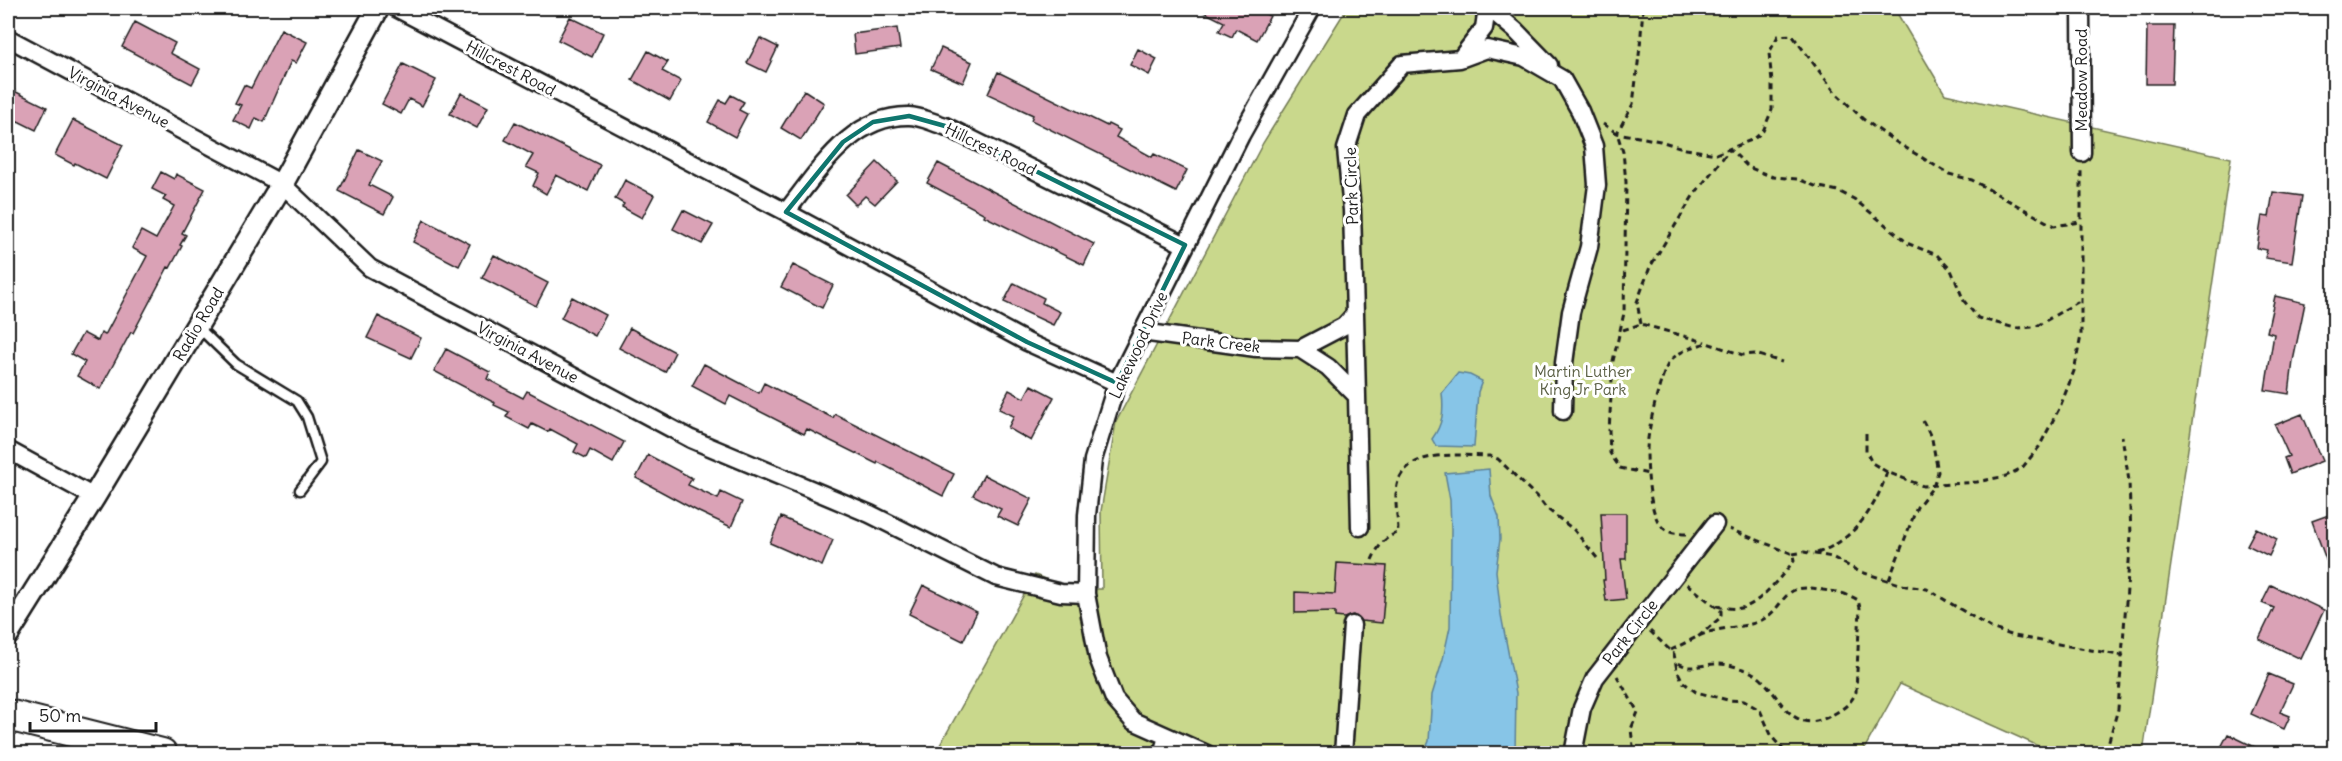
<svg xmlns="http://www.w3.org/2000/svg" width="2342" height="761" viewBox="0 0 2342 761" font-family="Delius,sans-serif">
	<rect width="100%" height="100%" fill="#fff"/>
	<filter id="ink" filterUnits="userSpaceOnUse"><feTurbulence type="fractalNoise" baseFrequency=".0167" numOctaves="2"/><feDisplacementMap in="SourceGraphic" scale="12" xChannelSelector="R" yChannelSelector="G"/><feConvolveMatrix kernelMatrix="1 2 1 2 8 2 1 2 1" color-interpolation-filters="sRGB"/></filter>
	<g filter="url(#ink)">
		<path fill="#c9d88c" stroke="#727a54" stroke-width="1.5" d="M1347,8h547l51,86 286,64 -88,595h-89l-154,-69 -38,69 -927,1 100,-179 35,14h32l-1,-78 15,-89 147,-279z"/>
		<path fill="#87c5e7" stroke="#5c8196" stroke-width="1.5" d="M1458,373l12,2 12,6 -4,11 -4,55 -38,-1 -4,-7c11,-15 12,-28 10,-46z
			M1489,469l2,27 8,21 1,22 -4,32 5,44 15,78 -1,60h-91l5,-12 3,-46 11,-36 7,-32 1,-98 -1,-29 -5,-27z"/>
		<path fill="#daa2b6" stroke="#1c1c1c" stroke-width="1.5" d="M1196,8h57l17,8 -13,24 -21,-11 -4,8 -13,-6 5,-9z
			M570,17l33,16 -11,24 -34,-17z
			M135,22l40,21 -5,10 30,16 -8,15 -70,-37z
			M2147,26h27l-2,58h-26z
			M897,28l3,20 -45,6 -2,-20z
			M281,29l26,13 -11,21 -5,-2 -27,61 -8,-4 -5,11 -18,-9 8,-15 -6,-2 9,-18 7,3z
			M760,38l18,9 -12,25 -19,-9z
			M941,48l31,14 -9,21 -32,-14z
			M1138,49l19,10 -8,16 -19,-10z
			M648,51l20,11 -6,9 19,10 -11,20 -38,-21z
			M403,64l33,16 -14,26 -13,-7 -8,15 -19,-10z
			M998,72l109,54 1,-2 12,6 -4,7 36,20 2,-3 33,16 -11,22 -145,-72 2,-5 -45,-21z
			M8,88l39,19 -11,23 -18,-9 -10,22z
			M804,90l20,13 -23,37 -20,-12z
			M461,93l27,14 -11,21 -27,-14z
			M731,95l13,7 -5,8 8,4 -12,23 -27,-15 12,-22 6,3z
			M73,120l50,25 -17,34 -31,-16 -1,2 -19,-10z
			M515,122l85,43 -12,26 -32,-16 -10,19 -13,-8 6,-13 -13,-6 7,-12 -28,-15z
			M359,150l23,11 -13,24 24,12 -9,17 -45,-23z
			M877,162l20,19 -22,23 -10,-8 -9,9 -10,-10z
			M938,163l156,81 -10,21 -100,-49 1,-2 -58,-31z
			M161,172l13,7 2,-5 29,15 -23,44 4,2 -6,10 2,1 -12,22 -2,-1 -35,66 -2,-1 -31,57 -23,-13 8,-14 -14,-8 12,-21 15,8 3,-8 4,2 42,-79 -15,-8 9,-17 15,8 18,-33 -11,-6 3,-4 -14,-7z
			M625,180l29,15 -12,23 -20,-11 2,-3 -9,-5z
			M2273,192l29,4 -10,66 -27,-4 2,-8 -10,-2 5,-32 7,1z
			M683,210l30,15 -11,19 -29,-15z
			M424,220l46,24 -11,22 -46,-24z
			M494,255l54,28 -12,23 -54,-28z
			M793,265l40,20 -11,23 -41,-21z
			M1014,283l30,15 -2,5 18,9 -7,13 -49,-23z
			M2275,296l30,7 -12,58 -4,33 -24,-4 9,-56 -7,-2z
			M572,297l34,18 -11,21 -34,-18z
			M378,316l43,22 -10,20 -44,-20z
			M630,328l45,24 -10,20 -46,-24z
			M446,349l44,23 -3,7 36,19 4,-7 97,51 -11,21 -23,-13 -4,8 -12,-6 4,-8 -28,-15 -2,3 -16,-8 -3,5 -23,-12 3,-5 -15,-7 1,-2 -61,-32z
			M704,364l55,29 5,-10 69,35 2,-4 119,60 -11,22 -65,-34 -1,2 -70,-35 -3,5 -74,-38 -4,8 -34,-18z
			M1031,385l23,12 -23,44 -23,-13 6,-12 -15,-7 10,-19 15,8z
			M2302,414l20,47 -32,13 -6,-16 5,-2 -14,-31z
			M648,455l44,23 -4,7 30,14 3,-7 21,10 -11,25 -32,-15 -63,-34z
			M984,475l48,24 -14,27 -21,-10 4,-7 -28,-14z
			M1601,513h25v46h-5l5,40 -20,2 -3,-21h2z
			M2334,513v66h-1l-21,-58z
			M781,517l52,23 -11,26 -52,-23z
			M2256,528l21,11 -8,17 -22,-11z
			M1337,563l50,3 -5,57 -21,-2 -8,-6 -9,3 -9,-1v-5l-40,1v-21l40,2z
			M923,585l54,27 -14,29 -54,-27z
			M2271,585l53,25 -23,49 -42,-20 15,-31 -12,-5z
			M2269,674l24,10 -13,28 10,4 -6,13 -33,-15z
			M2228,734l39,19h-49z"/>
		<g fill="none" stroke-linecap="round" stroke-linejoin="round">
			<g stroke="#1c1c1c" stroke-width="13">
				<path id="service" d="M197,326l39,38 61,37 10,16 14,45 -21,28"/>
			</g>
			<g stroke="#1c1c1c" stroke-width="21">
				<path id="minor" d="M396,8l390,204 241,130 90,41
					M1489,8l26,22 34,35
					M2081,8l1,145
					M8,38l274,146 88,84 321,171 179,75 126,63 65,16 25,1
					M1461,58l23,-30 3,-20
					M786,212c32,-40 65,-97 123,-96 11,0 25,7 36,10l240,119
					M1355,314l2,82
					M1142,332l114,16 44,1 44,-23 11,-12 -3,-104 -6,-61 11,-34 45,-51 58,-5 27,-10 37,8 38,22 18,32 14,35 3,39 -8,62 -18,65 -7,51 -1,48
					M1300,349l28,18 29,29 3,131
					M8,450l86,47
					M1162,754l5,-17
					M1207,754l-74,-33 -19,-22 -16,-41 -12,-64 1,-79 6,-55 24,-77 124,-248 71,-127
					M1343,754l9,-129
					M1573,754l9,-46 13,-30 120,-154"/>
			</g>
			<g stroke="#1c1c1c" stroke-width="26">
				<path id="tertiary" d="M8,634l86,-137 188,-313 96,-176"/>
			</g>
			<g stroke="#1c1c1c" stroke-width="34">
				<path id="motorway" d="M8,715l154,39"/>
			</g>
			<path stroke="#1c1c1c" stroke-width="3" stroke-dasharray="6 4.5" stroke-linecap="butt" d="M1643,8l-3,39 -7,57 -16,29 43,8 26,8 30,5 38,-15 9,-8 9,-21v-28l-3,-29 9,-17 14,-1 43,57 28,27 33,23 53,32 23,6 82,46 26,-4
				M1603,124l14,9 6,19 3,30 -2,131 -11,48 -4,70 1,22 10,15 29,6
				M1641,324l-4,-22 13,-35 43,-71 37,-47 18,18 25,10 25,2 17,7 23,5 16,8 55,45 28,11 14,15 13,31 14,17 37,10 20,-1 46,-27
				M1623,330l18,-6 64,18
				M1866,434v17l6,12 15,9 36,14 54,-4 29,-6 16,-8 17,-21 21,-40 14,-36 7,-35v-167
				M1686,534c-9,0 -19,-1 -25,-8 -12,-14 -14,-58 -14,-76 0,-17 13,-76 23,-89 9,-10 25,-15 37,-18l36,12 12,-1 27,8
				M1817,553c37,-13 59,-45 70,-81
				M1793,554l11,-2 28,5 26,14 48,15 21,3 64,39 23,8 110,20
				M1372,560c5,-12 13,-24 26,-27 0,-16 -4,-32 -1,-48 10,-38 63,-29 93,-29l8,3 42,41 6,8 28,22 23,28
				M1889,580l28,-73 16,-20 5,-15 -6,-33 -9,-18
				M1687,584l34,27v6l-23,20
				M1717,606c8,2 20,4 28,1 17,-6 37,-32 49,-46l-1,-7 -64,-25
				M1650,631l24,23 3,16 6,12 13,10 32,8 16,1 16,9 12,27 15,17
				M1671,650c13,-6 27,-15 42,-19 14,-4 31,-4 45,-9 30,-13 20,-42 65,-32 13,2 23,3 35,10l2,8 -4,84c-5,12 -14,18 -26,24 -46,24 -50,-35 -84,-46 -9,-3 -21,-7 -32,-6 -17,1 -22,8 -39,-3
				M1617,676l21,36 -7,17 2,17 -2,8
				M2106,751l12,-42 13,-174 -2,-54 -7,-45"/>
			<use href="#service" stroke="#fff" stroke-width="8"/>
			<use href="#minor" stroke="#fff" stroke-width="16"/>
			<use href="#tertiary" stroke="#fff" stroke-width="21"/>
			<use href="#motorway" stroke="#fff" stroke-width="30"/>
		</g>
	</g>
	<path fill="none" stroke="#0f766e" stroke-width="4.5" stroke-linejoin="round" d="M909,116l36,10 240,119 -68,138 -90,-41 -241,-130 57,-70 30,-20z"/>
	<g text-anchor="middle" dominant-baseline="central" stroke-width="6" stroke-linejoin="round" paint-order="stroke">
		<g font-size="16" fill="#1c1c1c" stroke="#fff">
			<text transform="translate(511 68) rotate(28)">Hillcrest Road</text>
			<text transform="translate(2081 80) rotate(-90)">Meadow Road</text>
			<text transform="translate(119 97) rotate(28)">Virginia Avenue</text>
			<text transform="translate(991 149) rotate(26)">Hillcrest Road</text>
			<text transform="translate(1351 186) rotate(-92)">Park Circle</text>
			<text transform="translate(198 324) rotate(-59)">Radio Road</text>
			<text transform="translate(1221 342) rotate(7)">Park Creek</text>
			<text transform="translate(1138 345) rotate(-65)">Lakewood Drive</text>
			<text transform="translate(528 352) rotate(28)">Virginia Avenue</text>
			<text transform="translate(1630 632) rotate(-52)">Park Circle</text>
		</g>
		<g font-size="16" fill="#595e43" stroke="#fff">
			<text x="1583" y="371">Martin Luther<tspan x="1583" dy="18">King Jr Park</tspan></text>
		</g>
	</g>
	<rect width="2342" height="761" fill="none" stroke="#fff" stroke-width="30"/>
	<rect x="15" y="15" width="2312" height="731" fill="none" stroke="#1c1c1c" stroke-width="2" filter="url(#ink)"/>
	<path d="M30 722v9h126v-9" fill="none" stroke="#1c1c1c" stroke-width="3"/>
	<text x="39" y="722" font-size="18" fill="#1c1c1c" stroke="#ffffff" stroke-width="4.5" paint-order="stroke">50 m</text>
</svg>
